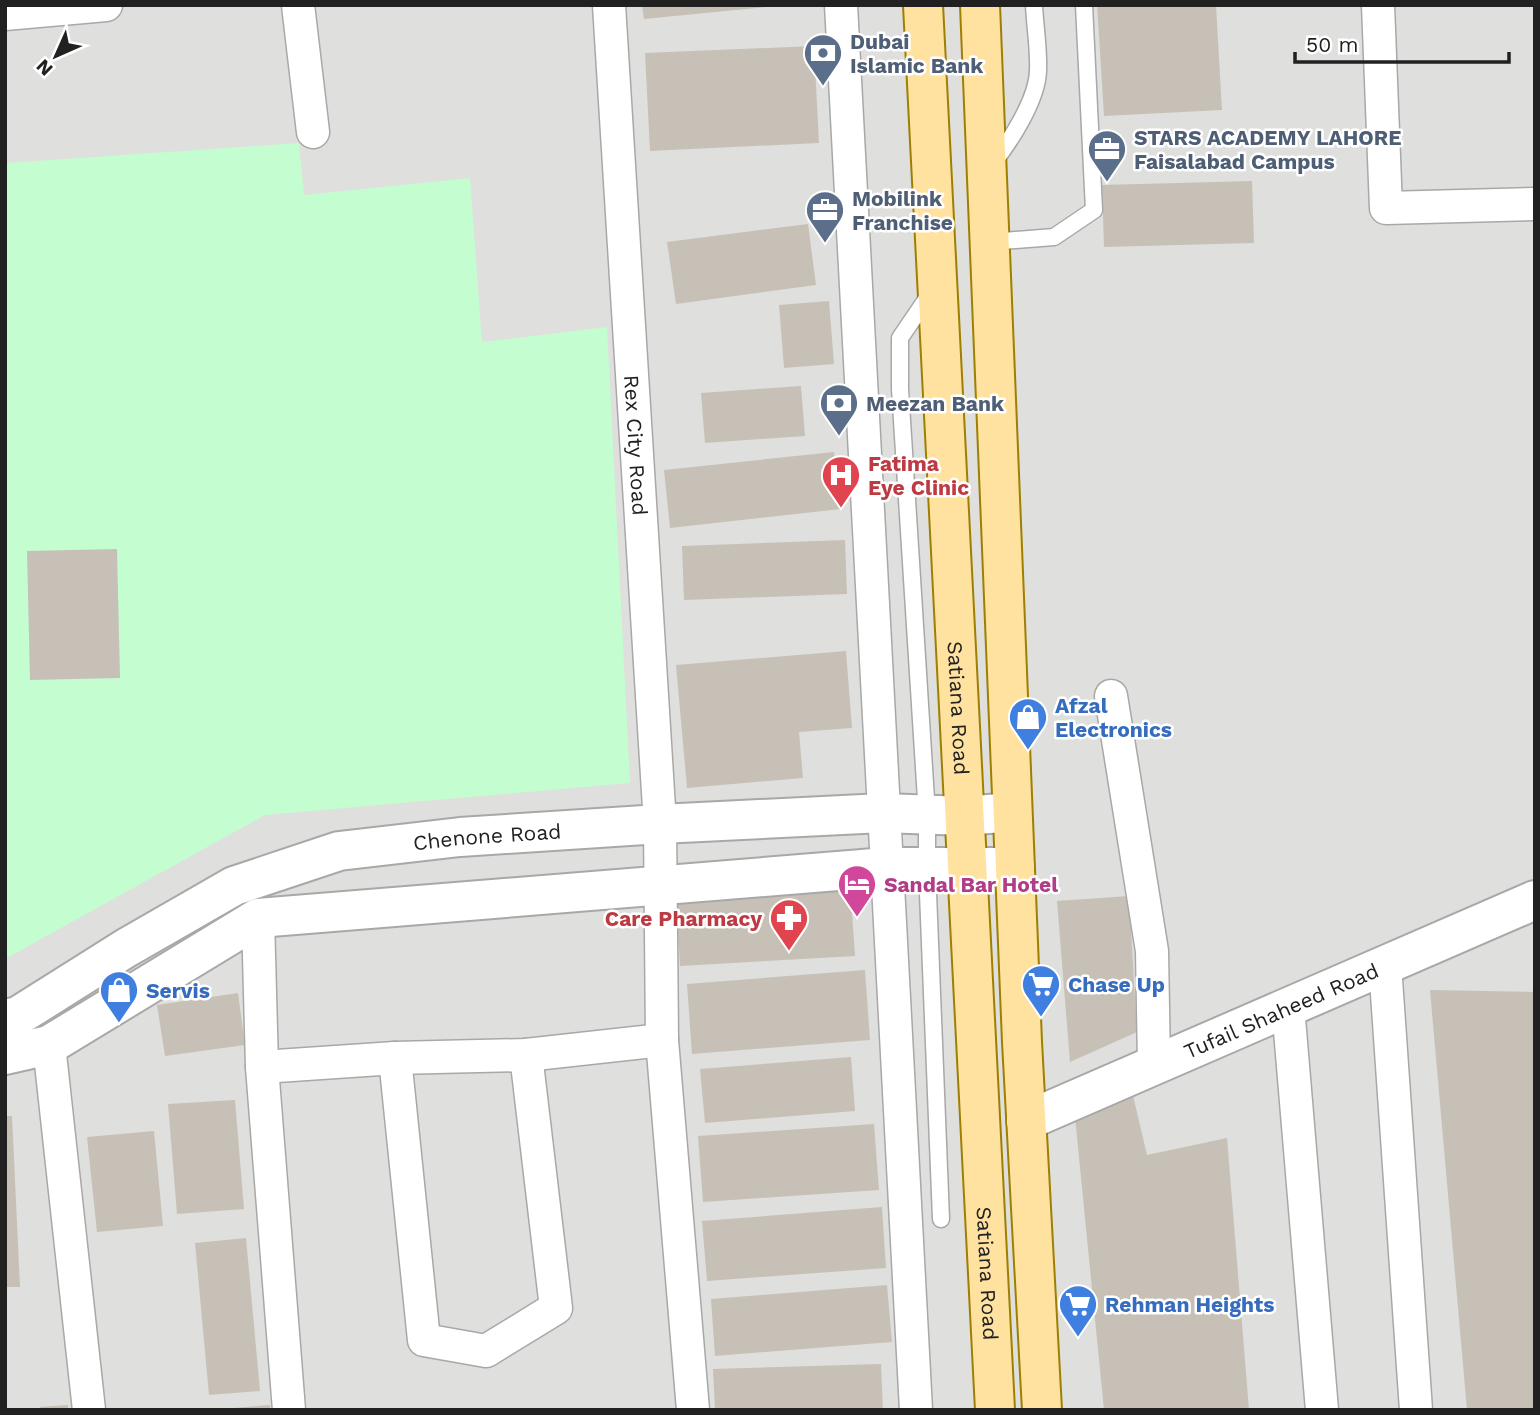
<svg xmlns="http://www.w3.org/2000/svg" width="1540" height="1415" viewBox="0 0 1540 1415" font-family="'Work Sans',sans-serif">
	<rect width="100%" height="100%" fill="#f2f0e8"/>
	<path fill="#dfdfde" d="M5,5h1530v1405h-1530z"/>
	<path fill="#c4fdd0" d="M299,143l5,52 166,-17 12,164 125,-15 23,456 -365,32 -260,144v-796z"/>
	<path fill="#c7c0b6" d="M642,5h124v2l-122,12z
		M1097,5h119l6,105 -118,6z
		M814,46l5,97 -169,8 -5,-98z
		M1252,181l2,62 -150,4 -2,-62z
		M808,224l8,61 -140,19 -9,-62z
		M829,301l5,63 -50,4 -5,-63z
		M801,386l4,50 -100,7 -4,-50z
		M834,452l7,57 -171,19 -6,-58z
		M845,540l2,54 -163,6 -2,-54z
		M117,549l3,129 -90,2 -3,-129z
		M846,651l6,77 -53,4 4,46 -116,10 -11,-123z
		M850,884l5,72 -175,10 -4,-72z
		M1129,896l8,136 -67,30 -13,-161z
		M865,970l5,70 -178,14 -5,-70z
		M1430,990l105,2v418h-68z
		M238,993l7,52 -80,11 -8,-51z
		M851,1057l4,54 -150,12 -5,-54z
		M1131,1087l16,68 80,-17 22,272h-145l-30,-303z
		M235,1100l9,109 -67,5 -9,-110z
		M5,1116h7l8,171h-15z
		M874,1124l5,66 -176,12 -5,-66z
		M154,1131l9,95 -66,6 -10,-95z
		M882,1207l4,61 -179,13 -5,-60z
		M246,1238l14,153 -51,4 -14,-152z
		M887,1285l5,57 -177,14 -4,-57z
		M881,1364l2,46h-168l-2,-41z
		M68,1405v5h-27l-1,-3z
		M270,1405v5h-37v-2z"/>
	<g fill="none" stroke-linecap="round" stroke-linejoin="round">
		<g stroke="#a8a8a8" stroke-width="19">
			<path id="service" d="M993,163c18,-23 44,-63 45,-92 1,-22 -3,-44 -4,-66
				M990,242l64,-5 40,-27 -10,-205
				M930,294l-30,44v51l27,426v53l14,351"/>
		</g>
		<g stroke="#a8a8a8" stroke-width="35">
			<g id="minor">
				<path d="M298,5l15,127"/>
				<path id="s1" d="M609,5l51,819 2,216 31,370"/>
				<path d="M841,5l75,1405"/>
				<path d="M1378,5l8,203 149,-4"/>
				<path d="M5,14l101,-9"/>
				<path d="M1111,696l41,255 2,114"/>
				<path d="M258,918l4,149 27,343"/>
				<path d="M1385,965l31,445"/>
				<path d="M1288,1007l34,403"/>
				<path d="M49,1045l40,365"/>
				<path d="M395,1058l29,282 62,11 70,-43 -30,-253"/>
				<path d="M262,1067l133,-9 131,-3 136,-15"/>
			</g>
		</g>
		<g stroke="#a8a8a8" stroke-width="42">
			<g id="tertiary">
				<path id="s2" d="M5,1019l13,-3 108,-68 108,-62 105,-35 121,-14 200,-13 223,-11 82,3 47,-4"/>
				<path d="M5,1055l44,-10 209,-127 629,-51h128"/>
				<path id="s3" d="M1026,1121l509,-221"/>
			</g>
		</g>
		<g stroke="#9f7f00" stroke-width="42">
			<g id="primary">
				<path id="s4" d="M923,5l72,1405"/>
				<path d="M980,5l42,1037 20,368"/>
			</g>
		</g>
		<use href="#service" stroke="#fff" stroke-width="16"/>
		<use href="#minor" stroke="#fff" stroke-width="32"/>
		<use href="#tertiary" stroke="#fff" stroke-width="38"/>
		<use href="#primary" stroke="#ffe2a0" stroke-width="38"/>
	</g>
	<defs>
		<g id="bank-pin" transform="scale(2.0125)"><path d="M0 17L-7.5 6A9.5 9.5 0 1 1 7.5 6Z" fill="#5c6f8a" stroke="#fff"/><path d="M-6-4H6V4H-6ZM0-2.3a2.3 2.3 0 1 0 0 4.6a2.3 2.3 0 1 0 0-4.6Z" fill="#fff"/></g>
		<g id="office-pin" transform="scale(2.0125)"><path d="M0 17L-7.5 6A9.5 9.5 0 1 1 7.5 6Z" fill="#5c6f8a" stroke="#fff"/><path d="M-6-3h4V-5.5h4V-3h4V5H-6ZM-1-4.5V-3h2v-1.5ZM-6 0V1H6V0Z" fill="#fff"/></g>
		<g id="hospital-pin" transform="scale(2.0125)"><path d="M0 17L-7.5 6A9.5 9.5 0 1 1 7.5 6Z" fill="#e0444e" stroke="#fff"/><path d="M-5-5h3v3.5h4V-5h3V5h-3V1.5h-4V5h-3Z" fill="#fff"/></g>
		<g id="shop-pin" transform="scale(2.0125)"><path d="M0 17L-7.5 6A9.5 9.5 0 1 1 7.5 6Z" fill="#3f7fe0" stroke="#fff"/><path d="M-5-2.5h2.3a2.7 3.5 0 0 1 5.4 0H5L5.5 6h-11ZM-1.5-2.5h3a1.5 2.3 0 0 0-3 0Z" fill="#fff"/></g>
		<g id="hotel-pin" transform="scale(2.0125)"><path d="M0 17L-7.5 6A9.5 9.5 0 1 1 7.5 6Z" fill="#d1479c" stroke="#fff"/><path d="M-6-4.5h1.5V1H6V5H4.5V3h-9V5H-6ZM-4 0a1.8 1.8 0 1 1 3.6 0ZM.5 0V-2.5h3Q6-2.5 6 0Z" fill="#fff"/></g>
		<g id="pharmacy-pin" transform="scale(2.0125)"><path d="M0 17L-7.5 6A9.5 9.5 0 1 1 7.5 6Z" fill="#e0444e" stroke="#fff"/><path d="M-2-6h4v4h4v4h-4v4h-4v-4h-4v-4h4Z" fill="#fff"/></g>
		<g id="supermarket-pin" transform="scale(2.0125)"><path d="M0 17L-7.5 6A9.5 9.5 0 1 1 7.5 6Z" fill="#3f7fe0" stroke="#fff"/><path d="M-6-5.5h2.5l.6 2H6L4.5 2H-2.5L-4.4-4H-6ZM-1.5 3.2a1.3 1.3 0 1 0 .1 0ZM3 3.2a1.3 1.3 0 1 0 .1 0Z" fill="#fff"/></g>
	</defs>
	<g fill-rule="evenodd">
		<use href="#bank-pin" x="823" y="53"/>
		<use href="#office-pin" x="1107" y="149"/>
		<use href="#office-pin" x="825" y="210"/>
		<use href="#bank-pin" x="839" y="403"/>
		<use href="#hospital-pin" x="841" y="475"/>
		<use href="#shop-pin" x="1028" y="717"/>
		<use href="#hotel-pin" x="857" y="884"/>
		<use href="#pharmacy-pin" x="789" y="918"/>
		<use href="#supermarket-pin" x="1041" y="984"/>
		<use href="#shop-pin" x="119" y="990"/>
		<use href="#supermarket-pin" x="1078" y="1304"/>
	</g>
	<g text-anchor="middle" dominant-baseline="central" stroke-width="5" stroke-linejoin="round" paint-order="stroke">
		<g font-size="21" font-weight="bold" fill="#4e5e75" stroke="#fff" text-anchor="start">
			<text x="850" y="41">Dubai<tspan x="850" dy="24">Islamic Bank</tspan></text>
			<text x="1134" y="137">STARS ACADEMY LAHORE<tspan x="1134" dy="24">Faisalabad Campus</tspan></text>
			<text x="852" y="198">Mobilink<tspan x="852" dy="24">Franchise</tspan></text>
			<text x="866" y="403">Meezan Bank</text>
		</g>
		<g font-size="21" fill="#212121" stroke="#fff">
			<text stroke="none"><textPath href="#s1" startOffset="441">Rex City Road</textPath></text>
			<text stroke="none"><textPath href="#s4" startOffset="704">Satiana Road</textPath></text>
			<text stroke="none"><textPath href="#s2" startOffset="525">Chenone Road</textPath></text>
			<text stroke="none"><textPath href="#s3" startOffset="278">Tufail Shaheed Road</textPath></text>
			<text stroke="none"><textPath href="#s4" startOffset="1270">Satiana Road</textPath></text>
		</g>
		<g font-size="21" font-weight="bold" fill="#be3a42" stroke="#fff" text-anchor="start">
			<text x="868" y="463">Fatima<tspan x="868" dy="24">Eye Clinic</tspan></text>
			<text x="762" y="918" text-anchor="end">Care Pharmacy</text>
		</g>
		<g font-size="21" font-weight="bold" fill="#366cbe" stroke="#fff" text-anchor="start">
			<text x="1055" y="705">Afzal<tspan x="1055" dy="24">Electronics</tspan></text>
			<text x="1068" y="984">Chase Up</text>
			<text x="146" y="990">Servis</text>
			<text x="1105" y="1304">Rehman Heights</text>
		</g>
		<g font-size="21" font-weight="bold" fill="#b23c85" stroke="#fff" text-anchor="start">
			<text x="884" y="884">Sandal Bar Hotel</text>
		</g>
	</g>
	<rect width="1540" height="1415" fill="none" stroke="#212121" stroke-width="14"/>
	<g transform="translate(56 56) rotate(225)" stroke="#ffffff" stroke-width="5" paint-order="stroke">
	<path d="M0-5L12 26L0 18L-12 26Z" fill="#212121"/>
	<text y="-10" font-size="19" font-weight="bold" text-anchor="middle" fill="#212121">N</text>
	</g>
	<path d="M1295 52v10h214v-10" fill="none" stroke="#212121" stroke-width="3.5"/>
	<text x="1306" y="52" font-size="21" fill="#212121" stroke="#ffffff" stroke-width="5" paint-order="stroke">50 m</text>
</svg>
